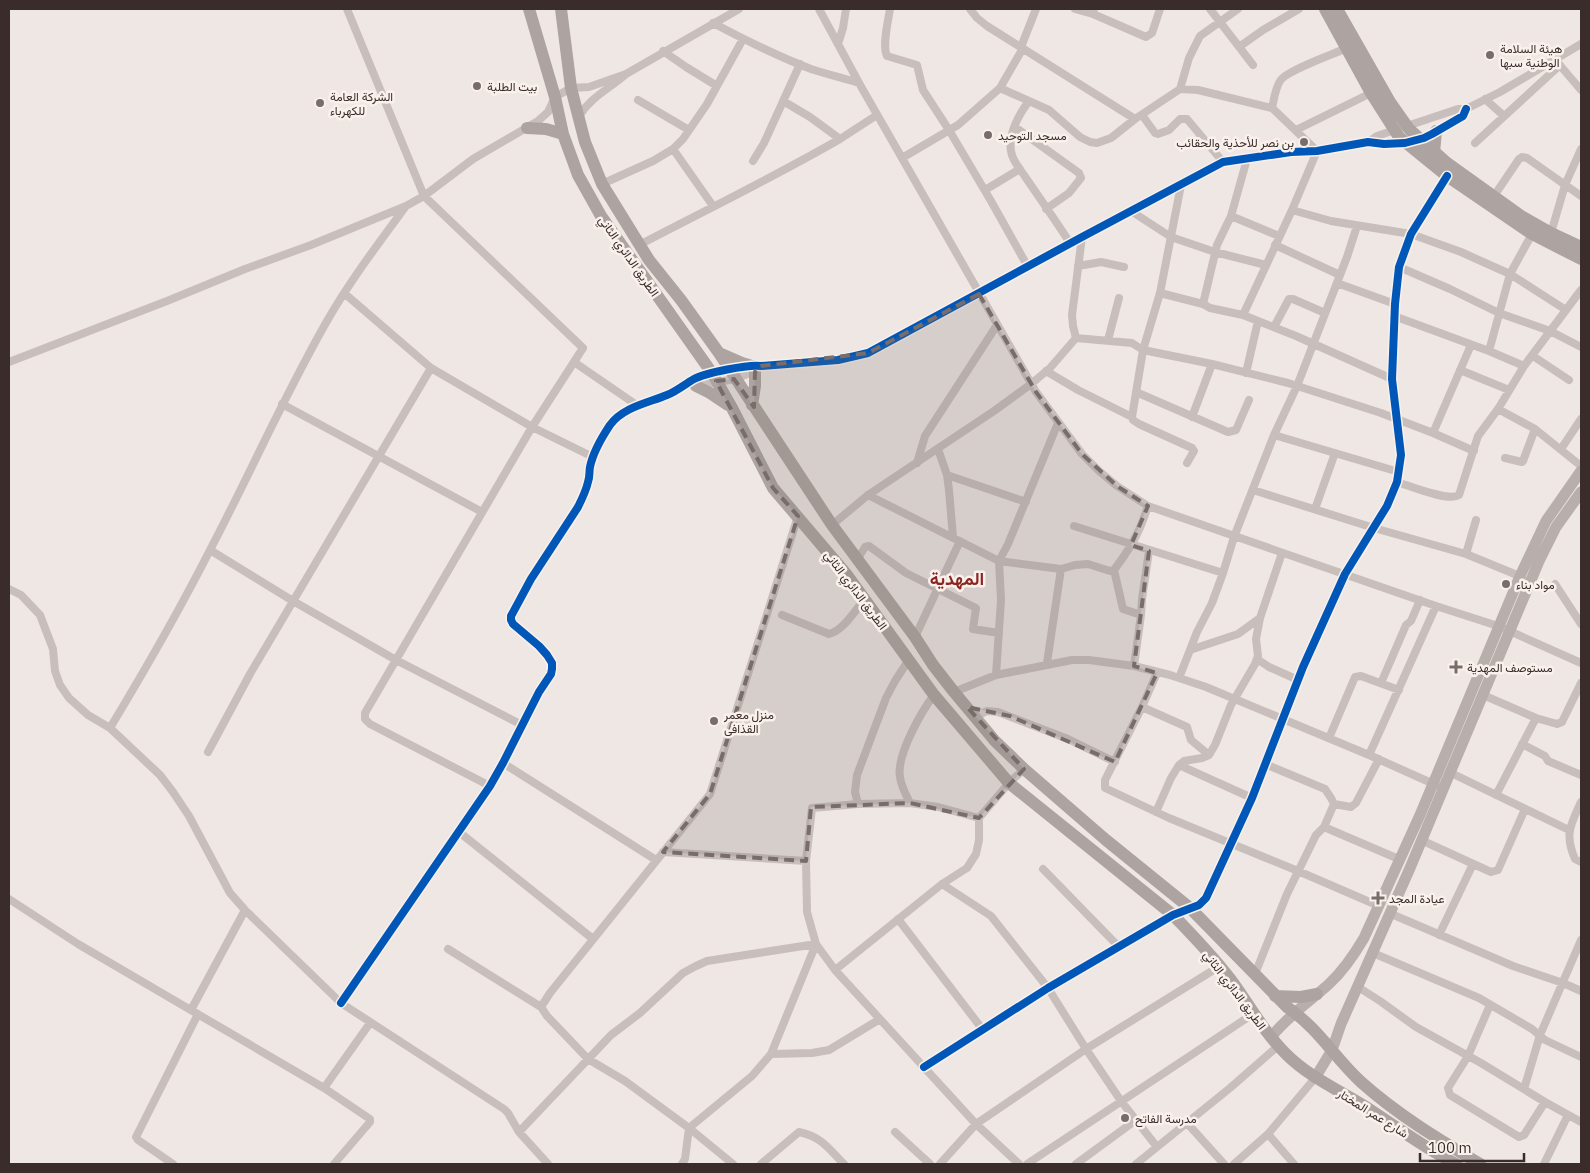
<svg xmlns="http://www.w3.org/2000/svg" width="1590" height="1173" viewBox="0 0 1590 1173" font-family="'IBM Plex Sans',Vazirmatn,sans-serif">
	<rect width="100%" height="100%" fill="#eee7e4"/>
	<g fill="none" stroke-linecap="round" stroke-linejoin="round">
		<path stroke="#c8bfbc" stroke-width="8" d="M347,9l77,187 159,152 -51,79 -167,286v6l5,5 120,62
			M819,9l40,74 177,309 46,62 17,17 18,15 31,20 288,100 62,20 83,37
			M890,9c-2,12 -8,37 -3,47l30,9 6,25 26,40 42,71 37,66
			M970,9l7,9 10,8 148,93
			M1075,9l18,5 1,-5
			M1210,9l43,56
			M1093,14l53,23 6,-4 8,-24
			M713,23c32,17 64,33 98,46 15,5 32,9 48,14
			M838,44l5,-16 3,-19
			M1021,47l15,-38
			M1239,47l24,-17 36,-21
			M663,51l23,16 31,19
			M1558,63l23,27
			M1000,88l23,-40
			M1180,89l9,-31 11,-22 38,-27
			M1485,99l19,17
			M638,100l51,30
			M783,101l27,16 30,22 37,-24
			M1029,101c-10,13 -21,33 -18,50 1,10 10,19 15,27 15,22 30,43 44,65
			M1272,108c2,-8 3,-19 8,-27 5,-10 54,-27 67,-33
			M1142,115l13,18 3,1 11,-4 11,-11h7l36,43
			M579,116c12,-19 30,-27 47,-42l113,-65
			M1015,127l64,46 2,5 -12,15 -23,16
			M1296,130l75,-37
			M1418,140l6,-2 39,-22 3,-7
			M1368,142l9,-6 81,-27h8l34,-17 81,-48
			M1475,143l85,-78
			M673,149l40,57
			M902,158l56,-33 42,-37 49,22 31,27 10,5 7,1 14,-5 24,-19 45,-30 18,1 74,18 45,43 -25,59 -49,105
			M1247,159l-16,57 48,20
			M753,161l11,-18 36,-79
			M602,184l51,-23 20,-12 10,-10 24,-35 36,-65
			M1181,185l-21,108 -17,57 -11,67 1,3 6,4 53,24 2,3 -7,12
			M985,190l35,-21
			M1494,196l25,-37 3,-2 5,1 54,38
			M1292,210l39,11 80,13 50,18 49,22 56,36
			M1131,211l40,26 44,15 51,13
			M1551,233l14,-48 16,-36
			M639,245c67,-35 135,-68 201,-106
			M1275,245l65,30
			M1078,266l23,-4 23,5
			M1399,267l51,22 49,24 51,18 31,16
			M1337,283l58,21
			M1160,293l43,11 7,4 33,7 53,21 96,43
			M1203,304l14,-59 14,-29
			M1394,316l95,35 35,15
			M1274,327l15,-28h4l32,14
			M1076,338l-3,-12 -1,-11 10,-78
			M1108,340l11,-42
			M1489,351l21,-77 22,-40
			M1533,356l36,24
			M9,362l158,-61 78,-32 66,-24 95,-39 18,-10 49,-37 65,-38 10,-9 7,-15 16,-9 18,-1 37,-13
			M574,362l64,44
			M431,368l101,59 61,30
			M1460,370l49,20
			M1046,371l32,19 54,27
			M1246,373l12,-52
			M697,386l37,-7 22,-8
			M1136,392l92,40 8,-2 13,-30
			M282,404l200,108
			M1498,409l37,20 46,37
			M1192,417l20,-53
			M1433,433l38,-88
			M1274,435l125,37
			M938,449l9,26 2,15 4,47
			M1561,449l20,-30
			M1505,458l17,4 1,-1 12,-32
			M917,463l8,-27 72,-111
			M947,475l79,27
			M1397,482c13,4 51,20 62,13l19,-59 20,-27 26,-43 57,-76
			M1253,490l121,38 92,26 56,23
			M868,495l131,66 62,8 14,-4 13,-1 22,7 4,-1c9,-12 18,-25 24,-38 4,-8 7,-17 10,-26
			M1315,509l20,-56
			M832,525l36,-30 126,-84 37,-27 19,-16 26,-30 56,5 11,7 69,14 76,19 93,30 52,20 41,18
			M1074,526l149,47
			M210,550l83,51 103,59 126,65
			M1466,554l10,-34
			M857,560l8,-13 4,-1 37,27 70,35 -3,21 26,4
			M1114,570l9,39 18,6 -7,51
			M1555,584l26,40
			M9,589l12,6 19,20 13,34 2,22 5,14 9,13 19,17 22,13 50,47 13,17 16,24 41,77 15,17 96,93 163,106 4,4 11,19 29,32
			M782,615l47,19c15,-4 26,-24 36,-35
			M1141,615l1,-16 7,-48
			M915,637l45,-96
			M1190,650l48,-16 22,-16
			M1257,659l12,8 29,13
			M1047,663l14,-94
			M1157,673l-15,34 -37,73v8l64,30 129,53 81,35
			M996,675l5,-75 -2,-39 9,-17 50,-121
			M1179,678l18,-46 15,-29 11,-30 11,-36 40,-102 23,-49 50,-129 10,-31
			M1381,683l25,-58 5,-4 9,-21
			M954,692l42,-17 76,-15h17l45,6 36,9 36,12 163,68 67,30
			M1483,695l53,23 -40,77
			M1142,707l45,20 4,13 18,15
			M974,717l13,-6 11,1 70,27 47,23
			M1536,718l21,6 5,-2 19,-39
			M110,728c35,-58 69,-117 100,-178 40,-76 74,-154 117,-229 23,-40 51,-77 79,-115
			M1329,738l26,-61 6,-1 38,14
			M1522,744l23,12 3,5 33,14
			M208,752l42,-78 181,-306 -87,-75
			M1369,755l67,-149
			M503,763l153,97
			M1265,764l60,25 6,9 3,6
			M1179,765l73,33
			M1449,772l120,58
			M1581,802c-10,22 -17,32 -6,57l6,3
			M910,803c-4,-8 -9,-17 -10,-26 -4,-21 21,-65 34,-82
			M858,804l-3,-12 2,-17 29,-77 9,-17 13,-20
			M1156,812l15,-34 8,-13 5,-4 18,-3 7,-3 6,-10 16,-40 24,-41 3,-8 -2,-17 4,-21 22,-65
			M1324,827l77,33
			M459,832l134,107
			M1421,840l70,32 7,-2 27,-61
			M663,852l143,9
			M1043,869l76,78
			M942,884l49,32 57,72 38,61 35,52 36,46
			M9,899l69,45 246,144 46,-65
			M1389,913l124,53 50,17 18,8
			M898,919l85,111
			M1439,935l34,-71
			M448,949l93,58
			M1373,953l106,45 53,31 13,11 36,17
			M835,970l107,-86 25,-16 9,-14 3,-14v-22l30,-35 15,-14
			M1255,974l32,-80 29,-59 8,-8 10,-23 17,3 5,-4 23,-44
			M1358,987l22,14 36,26 65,36 64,39 36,20
			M341,1003l149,-217 13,-23 36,-71 12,-18 1,-5v-6l-5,-8 -8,-9 -26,-22 -2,-4v-4l20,-37 47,-72c4,-8 8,-16 10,-25 2,-5 1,-10 2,-15 3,-15 12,-30 20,-42 13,-18 38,-22 57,-30 10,-4 18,-11 27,-16 11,-6 55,-15 67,-13l77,-6 30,-7 214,-116 141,-75 68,-10 26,-1 51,-9 16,2 22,-2
			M1490,1005l-22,51 -20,32 2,7 69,42 5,-2 21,-33
			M191,1010l54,-100
			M771,1054l41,-1 17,-3 51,-31
			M924,1067l124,-79 125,-73 26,-10 7,-7 46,-100 51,-131 42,-93 42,-68 10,-24 4,-27 -9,-76 3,-75 4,-37 12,-33 36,-58
			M324,1088l46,31v3l-36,42
			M1524,1089l16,-54 41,-95
			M1187,1123l37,41
			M519,1132l92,-97 29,-22 43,-40 13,-7 11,-5 109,-17 19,26 141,154 43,40
			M895,1132l35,32
			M1268,1134l26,30
			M173,1164l-35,-24 -2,-3 62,-123
			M682,1164l3,-5 4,-31 -64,-47 -37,-22 -41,-43 -6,-9 9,-14 160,-199 88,-278
			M733,1164l-44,-36 63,-52 19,-22 45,-110 -9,-32 -1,-51 6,-53 46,-4 52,-1 28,4 41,11
			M761,1164l38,-32c23,5 29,16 45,32
			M940,1164l36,-40 110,-75 134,-83
			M1027,1164l226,-150
			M1076,1164l60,-44
			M1136,1164l94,-76 48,-42
			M1234,1164l34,-30 47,-56
			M1544,1164l24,-49"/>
		<path stroke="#b8afac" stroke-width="11" d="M1271,1037c17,-21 38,-35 58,-53 14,-13 25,-29 35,-46l56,-123 100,-239 26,-55 35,-50
			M1315,1078l17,-28 9,-26 69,-156 129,-307 17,-34 25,-35"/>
		<path stroke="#ada4a1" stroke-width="12" d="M529,9l26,88 8,37 15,41 23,41 111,157 20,35 41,80 74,87 87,120 75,88 164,132c21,22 43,44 61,69 17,24 31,49 52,70 24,24 55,37 83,55 29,19 56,39 87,55
			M561,9l10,79 14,54 17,42 47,76 32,40 38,53 113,172 83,112 18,28 21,27 41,49 29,28 82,71 84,68 97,99c32,22 47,50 74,75 37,33 77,57 119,82
			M1325,9l46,84 28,44 48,39 85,58 49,25
			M1337,9l53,93 19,27 38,34 74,53 30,17 30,14
			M527,128l19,1 17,5
			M1434,153l2,-22
			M719,353l23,10 10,3
			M696,386l14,7 18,12
			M752,405l3,-19v-14
			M1275,996l26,1 16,-3"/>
		<g stroke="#faf1ec" stroke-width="11">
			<path id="cycleway" d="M341,1003l149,-217 13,-23 36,-71 12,-18 1,-5v-6l-5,-8 -8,-9 -26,-22 -2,-4v-4l20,-37 47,-72c4,-8 8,-16 10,-25 2,-5 1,-10 2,-15 3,-15 12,-30 20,-42 13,-18 38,-22 57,-30 10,-4 18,-11 27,-16 11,-6 55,-15 67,-13l77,-6 30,-7 214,-116 141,-75 68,-10 26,-1 51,-9 16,2 21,-1 19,-5 8,-4 31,-18 3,-7
				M924,1067l124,-79 125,-73 26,-10 7,-7 46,-100 51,-131 42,-93 42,-68 10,-24 4,-27 -9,-76 3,-75 4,-37 12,-33 36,-58"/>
		</g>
		<use href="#cycleway" stroke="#0057b8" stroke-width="8"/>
	</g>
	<path fill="#786d6b" fill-opacity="0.2" stroke="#786d6b" stroke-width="4" stroke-dasharray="10 6" stroke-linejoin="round" d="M979,294l57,98 46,62 35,32 31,20 -17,39 18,6 -15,115 23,7 -42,89 -105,-46 -43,-9 57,62 -45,49 -69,-15 -99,4 -5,54 -143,-9 47,-58 88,-278 -25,-28 -57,-107 18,-2 20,28 1,-35 6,-6 107,-13z"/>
	<g fill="#786d6b" stroke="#faf1ec" stroke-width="2">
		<circle cx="1490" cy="55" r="5"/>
		<circle cx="477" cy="86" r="5"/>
		<circle cx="320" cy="103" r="5"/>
		<circle cx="988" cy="135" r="5"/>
		<circle cx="1304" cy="142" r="5"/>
		<circle cx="1506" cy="584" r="5"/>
		<path d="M1453.5 659.5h5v5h5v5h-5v5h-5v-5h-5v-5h5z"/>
		<circle cx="714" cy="721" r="5"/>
		<path d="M1375.5 890.5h5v5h5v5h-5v5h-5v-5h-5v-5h5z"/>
		<circle cx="1125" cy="1118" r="5"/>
	</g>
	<g text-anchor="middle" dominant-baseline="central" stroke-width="5" stroke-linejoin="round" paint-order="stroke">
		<g font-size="12" fill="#392c2a" stroke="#faf1ec" text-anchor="start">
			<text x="1500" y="48">هيئة السلامة<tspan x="1500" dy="14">الوطنية سبها</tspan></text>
			<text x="487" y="86">بيت الطلبة</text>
			<text x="330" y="96">الشركة العامة<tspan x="330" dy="14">للكهرباء</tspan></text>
			<text x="998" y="135">مسجد التوحيد</text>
			<text x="1294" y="142" text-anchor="end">بن نصر للأحذية والحقائب</text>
			<text x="1516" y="584">مواد بناء</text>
			<text x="1467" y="667">مستوصف المهدية</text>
			<text x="724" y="714">منزل معمر<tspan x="724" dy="14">القذافى</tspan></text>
			<text x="1389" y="898">عيادة المجد</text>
			<text x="1135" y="1118">مدرسة الفاتح</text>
		</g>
		<g font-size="12" fill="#392c2a" stroke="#faf1ec">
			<text transform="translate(629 256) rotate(55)">الطريق الدائري الثاني</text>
			<text transform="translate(856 590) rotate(53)">الطريق الدائري الثاني</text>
			<text transform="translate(1235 990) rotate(53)">الطريق الدائري الثاني</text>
			<text transform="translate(1373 1113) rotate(32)">شارع عمر المختار</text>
		</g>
		<g font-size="18" font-weight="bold" fill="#8a2622" stroke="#faf1ec">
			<text x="957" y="578">المهدية</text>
		</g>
	</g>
	<rect width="1590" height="1173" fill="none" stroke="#392c2a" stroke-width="20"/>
	<path d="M1420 1153v8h104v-8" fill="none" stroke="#392c2a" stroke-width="2.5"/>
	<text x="1428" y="1153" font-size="15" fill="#392c2a" stroke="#faf1ec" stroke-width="4" paint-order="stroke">100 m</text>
</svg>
